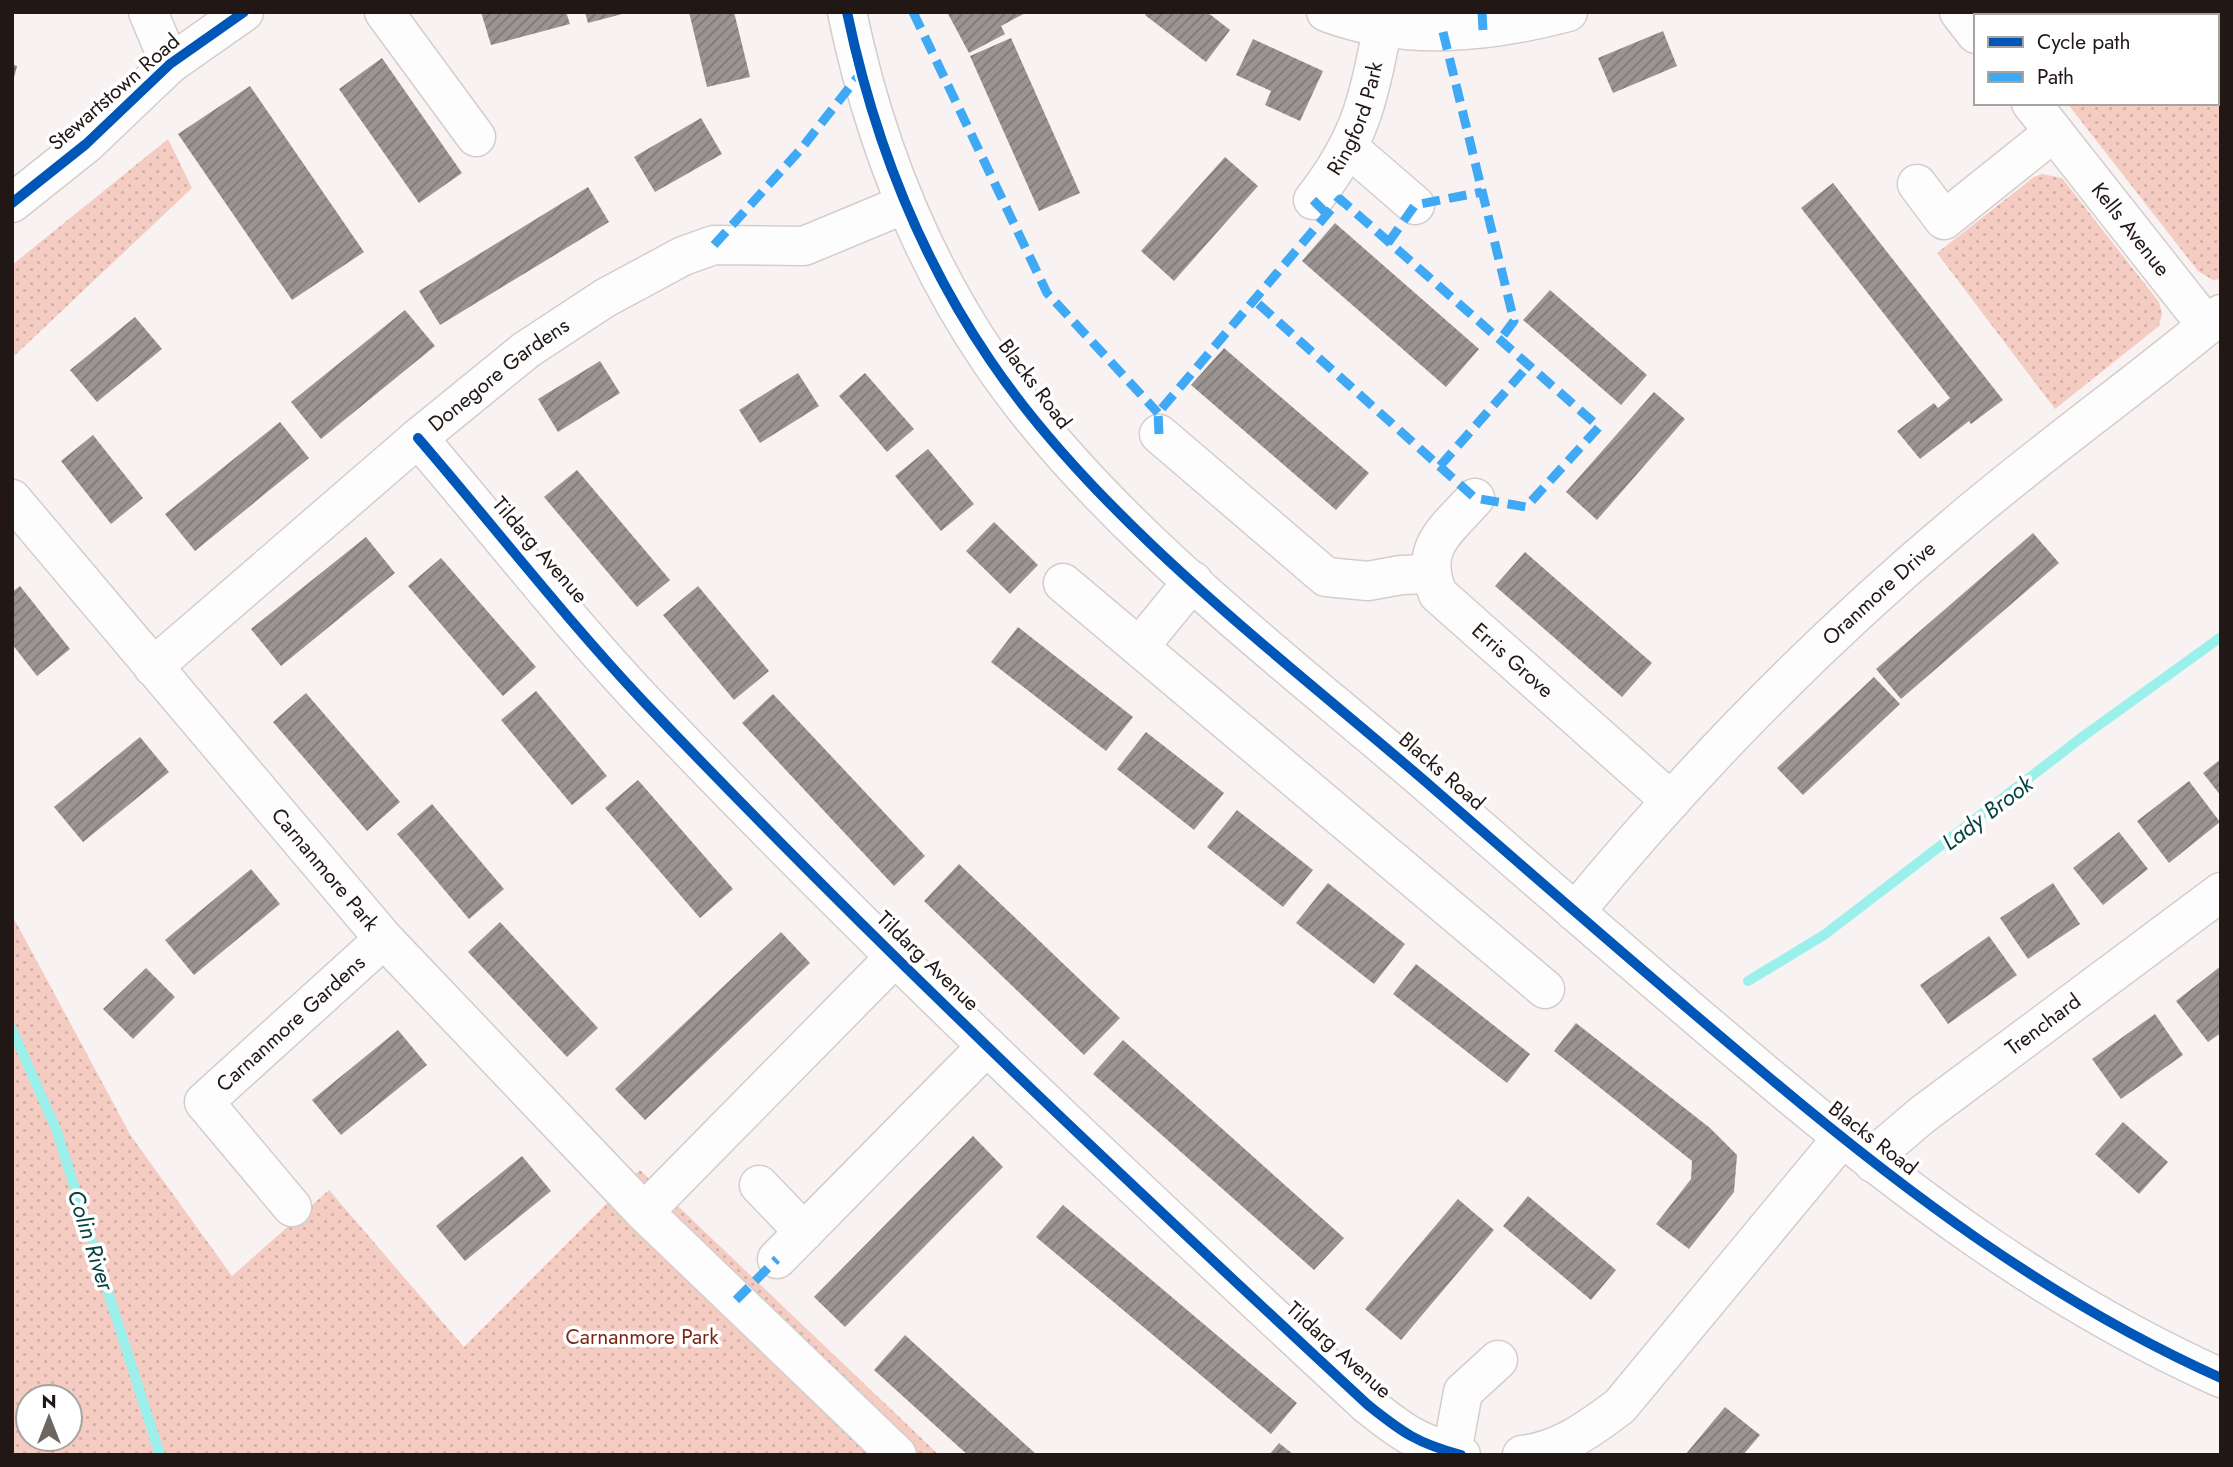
<svg xmlns="http://www.w3.org/2000/svg" width="2233" height="1467" viewBox="0 0 2233 1467" font-family="Jost,sans-serif">
	<defs>
		<pattern id="park-dots" width="8" height="8" patternUnits="userSpaceOnUse" patternTransform="scale(1.75)"><rect width="8" height="8" fill="#f5ccc2"/><path d="M2 2h.1M6 6h.1" fill="none" stroke="#d2aea6" stroke-width="1.8" stroke-linecap="round"/></pattern>
		<pattern id="building-hatch" width="6" height="6" patternUnits="userSpaceOnUse" patternTransform="scale(1.75)"><rect width="6" height="6" fill="#9b9493"/><path d="M-1 1l2-2M0 6l6-6M5 7l2-2" fill="none" stroke="#7e7877"/></pattern>
	</defs>
	<rect width="100%" height="100%" fill="#f8f3f2"/>
	<path fill="url(#park-dots)" fill-rule="evenodd" d="M1996,12h225v267l-8,1 -15,-9 -131,-168h150v-87h-219z
		M168,139l24,49 -180,170v-93z
		M2042,174l20,4 97,124 3,12 -3,12 -104,83 -118,-156 97,-76z
		M12,915l119,221 101,140 97,-86 135,157 176,-177 299,285h-927zM28,1397h42v42h-42z"/>
	<g fill="none" stroke-linecap="round" stroke-linejoin="round">
		<path stroke="#9bf0ec" stroke-width="10" d="M1748,981l76,-46 261,-200 136,-98
			M12,1029l44,100 104,326"/>
	</g>
	<path fill="url(#building-hatch)" d="M481,12h85l4,12 -79,21z
		M585,12h40l1,1 -38,10z
		M689,12h45l16,65 -43,10z
		M947,12h80l-26,14 4,8 -36,19z
		M1147,12h60l23,18 -24,32 -61,-47z
		M1663,31l14,35 -64,27 -15,-35z
		M1011,38l69,155 -41,18 -69,-155z
		M1253,39l70,32 -23,50 -35,-16 6,-14 -35,-16z
		M382,58l80,115 -43,30 -80,-114z
		M12,64l5,2 -4,16h-1z
		M250,86l114,166 -72,48 -114,-166z
		M701,118l21,36 -67,38 -21,-35z
		M1225,157l33,29 -84,95 -33,-30z
		M1833,183l170,217 -32,24 -2,-3 -49,38 -23,-28 37,-28 4,5 12,-10 -149,-190z
		M588,187l21,35 -169,103 -21,-34z
		M1335,223l144,126 -33,38 -144,-126z
		M1550,290l97,85 -26,30 -98,-85z
		M405,310l30,36 -114,93 -30,-37z
		M135,317l27,32 -65,53 -27,-32z
		M1224,348l145,125 -33,37 -145,-125z
		M600,361l20,32 -62,39 -20,-33z
		M798,373l21,33 -59,37 -21,-33z
		M865,373l49,56 -27,23 -48,-56z
		M1654,392l31,27 -88,101 -31,-28z
		M280,422l29,36 -114,93 -30,-37z
		M93,435l50,63 -32,26 -50,-63z
		M928,449l46,55 -33,27 -46,-55z
		M577,470l93,110 -33,27 -93,-110z
		M994,522l44,43 -28,29 -44,-43z
		M2033,533l26,30 -158,136 -25,-30z
		M366,537l29,36 -114,93 -30,-37z
		M1525,552l127,111 -30,34 -127,-111z
		M441,558l95,109 -33,29 -95,-110z
		M20,586l50,63 -33,27 -25,-32v-52z
		M698,586l71,85 -35,29 -71,-85z
		M1018,627l115,90 -27,34 -115,-89z
		M1874,677l26,27 -97,91 -26,-27z
		M536,691l71,85 -35,29 -71,-85z
		M306,693l94,109 -33,29 -94,-109z
		M773,694l152,162 -31,30 -152,-163z
		M1146,732l78,61 -30,37 -77,-61z
		M140,737l29,35 -86,70 -29,-35z
		M2221,759v37l-18,-23z
		M638,780l95,109 -33,29 -95,-110z
		M2189,781l31,41 -51,41 -32,-42z
		M432,804l72,85 -35,30 -72,-85z
		M1237,810l76,60 -30,37 -76,-60z
		M2119,832l29,37 -45,36 -30,-37z
		M959,864l161,154 -36,37 -160,-154z
		M251,869l29,35 -86,71 -29,-35z
		M1328,883l77,61 -31,40 -78,-61z
		M2053,883l27,41 -52,35 -28,-41z
		M500,922l98,106 -31,29 -99,-105z
		M781,932l29,31 -165,157 -30,-31z
		M1989,936l28,39 -69,49 -28,-39z
		M1416,964l114,90 -23,29 -114,-89z
		M2221,966v67l-13,9 -32,-41z
		M146,968l29,29 -42,42 -30,-30z
		M2155,1014l28,41 -62,44 -29,-40z
		M1576,1023l134,105 27,27 -3,37 -45,57 -33,-25 35,-45 1,-18 -138,-110z
		M398,1030l29,35 -86,70 -29,-35z
		M1123,1040l221,198 -30,32 -221,-196z
		M2123,1122l45,40 -29,32 -44,-40z
		M973,1136l30,31 -158,160 -31,-30z
		M522,1156l29,35 -86,70 -29,-35z
		M1528,1196l88,74 -25,30 -88,-74z
		M1458,1199l36,31 -93,110 -36,-31z
		M1063,1205l234,198 -26,31 -235,-197z
		M905,1335l58,53 74,67h-69l-8,-7 -86,-78z
		M1725,1407l35,28 -17,20h-58z
		M1279,1443l15,12h-25z"/>
	<g fill="none" stroke-linecap="round" stroke-linejoin="round">
		<g stroke="#d4cdcb" stroke-width="41">
			<g id="minor">
				<path d="M148,12l22,52"/>
				<path d="M384,12l92,125"/>
				<path d="M847,12c26,125 71,242 143,348 108,160 290,296 436,422 110,96 220,192 332,286 143,121 291,233 463,310"/>
				<path d="M1326,12c79,30 162,21 242,0"/>
				<path d="M1959,12l17,22"/>
				<path id="s1" d="M2031,103l176,223"/>
				<path d="M1349,148l66,57"/>
				<path d="M1917,184l27,36 110,-88"/>
				<path id="s2" d="M1313,200c46,-59 56,-99 69,-171"/>
				<path d="M1159,434l167,143 42,4 33,-6 28,-1"/>
				<path d="M418,438c75,87 147,180 226,264 232,244 477,474 724,703 35,28 49,38 93,50"/>
				<path id="s3" d="M1475,498c-29,33 -57,49 -37,96l233,207"/>
				<path id="s4" d="M12,499l372,440 260,273 253,243"/>
				<path d="M1063,583l482,406"/>
				<path d="M1139,647l54,-66"/>
				<path id="s5" d="M153,667l265,-229 108,-88 79,-52 78,-42 31,-11 90,1 101,-42"/>
				<path id="s6" d="M1575,912c114,-139 242,-270 380,-386 86,-74 179,-139 266,-212"/>
				<path id="s7" d="M1873,1163l15,-19 34,-29 299,-223"/>
				<path d="M759,1185l45,47"/>
				<path id="s8" d="M292,1207l-88,-105 180,-163"/>
				<path d="M644,1212l251,-255"/>
				<path d="M777,1259l210,-213"/>
				<path d="M1452,1452l11,-60 35,-32"/>
				<path d="M1522,1455c38,-4 69,-27 98,-49l222,-268"/>
			</g>
		</g>
		<g stroke="#d4cdcb" stroke-width="41">
			<path id="major" d="M12,203l74,-59 84,-80 74,-52"/>
		</g>
		<use href="#minor" stroke="#fefdfd" stroke-width="38"/>
		<use href="#major" stroke="#fefdfd" stroke-width="38"/>
		<path stroke="#3fa9f5" stroke-width="9" stroke-dasharray="18 9" stroke-linecap="butt" d="M913,12l134,281 111,120
			M1482,12l1,18
			M1443,32l71,289 -15,20
			M1313,200l14,14
			M1388,243l27,-38 67,-13
			M714,245l87,-96 59,-75
			M1159,434l-1,-21 182,-214 259,228 -73,80 -51,-9 -221,-198
			M1440,466l88,-100
			M736,1300l41,-41"/>
		<g stroke="#fff" stroke-width="15">
			<path id="cycleway" d="M847,12c26,125 71,242 143,348 108,160 290,296 436,422 110,96 220,192 332,286 143,121 291,233 463,310
				M12,203l74,-59 84,-80 74,-52
				M418,438c75,87 147,180 226,264 232,244 477,474 724,703 35,28 49,38 93,50"/>
		</g>
		<use href="#cycleway" stroke="#0057b8" stroke-width="10"/>
	</g>
	<g text-anchor="middle" dominant-baseline="central" stroke-width="7" stroke-linejoin="round" paint-order="stroke">
		<g font-size="21" fill="#211815" stroke="#fff">
			<text transform="translate(114 92) rotate(-41)">Stewartstown Road</text>
			<text stroke="none"><textPath href="#s2" startOffset="93">Ringford Park</textPath></text>
			<text stroke="none"><textPath href="#s1" startOffset="161">Kells Avenue</textPath></text>
			<text stroke="none"><textPath href="#s5" startOffset="453">Donegore Gardens</textPath></text>
			<text transform="translate(1035 384) rotate(53)">Blacks Road</text>
			<text transform="translate(540 550) rotate(49)">Tildarg Avenue</text>
			<text stroke="none"><textPath href="#s6" startOffset="441">Oranmore Drive</textPath></text>
			<text stroke="none"><textPath href="#s3" startOffset="212">Erris Grove</textPath></text>
			<text transform="translate(1442 771) rotate(41)">Blacks Road</text>
			<text stroke="none"><textPath href="#s4" startOffset="485">Carnanmore Park</textPath></text>
			<text transform="translate(928 961) rotate(44)">Tildarg Avenue</text>
			<text stroke="none"><textPath href="#s8" startOffset="254">Carnanmore Gardens</textPath></text>
			<text stroke="none"><textPath href="#s7" startOffset="220">Trenchard</textPath></text>
			<text transform="translate(1873 1138) rotate(38)">Blacks Road</text>
			<text transform="translate(1339 1350) rotate(42)">Tildarg Avenue</text>
		</g>
		<g font-size="21" fill="#772915" stroke="#fff">
			<text x="642" y="1337">Carnanmore Park</text>
		</g>
		<g font-size="23" font-style="italic" fill="#064240" stroke="#fff">
			<text transform="translate(1987 813) rotate(-37)">Lady Brook</text>
			<text transform="translate(91 1240) rotate(72)">Colin River</text>
		</g>
	</g>
	<rect width="2233" height="1467" fill="none" stroke="#211815" stroke-width="28"/>
	<rect x="1974" y="14" width="245" height="91" fill="#ffffff" stroke="#a6a3a1" stroke-width="2"/>
	<rect x="1988" y="37" width="35" height="10" fill="#0057b8" stroke="#a6a3a1" stroke-width="2"/>
	<text x="2037" y="49" font-size="21" fill="#211815">Cycle path</text>
	<rect x="1988" y="72" width="35" height="10" fill="#3fa9f5" stroke="#a6a3a1" stroke-width="2"/>
	<text x="2037" y="84" font-size="21" fill="#211815">Path</text>
	<g transform="translate(49 1418)"><circle r="33" fill="#ffffff" stroke="#a6a3a1" stroke-width="2"/>
	<path d="M0-5L12 26L0 18L-12 26Z" fill="#6c6562"/>
	<text y="-10" font-size="19" font-weight="bold" text-anchor="middle" fill="#211815">N</text>
	</g>
</svg>
